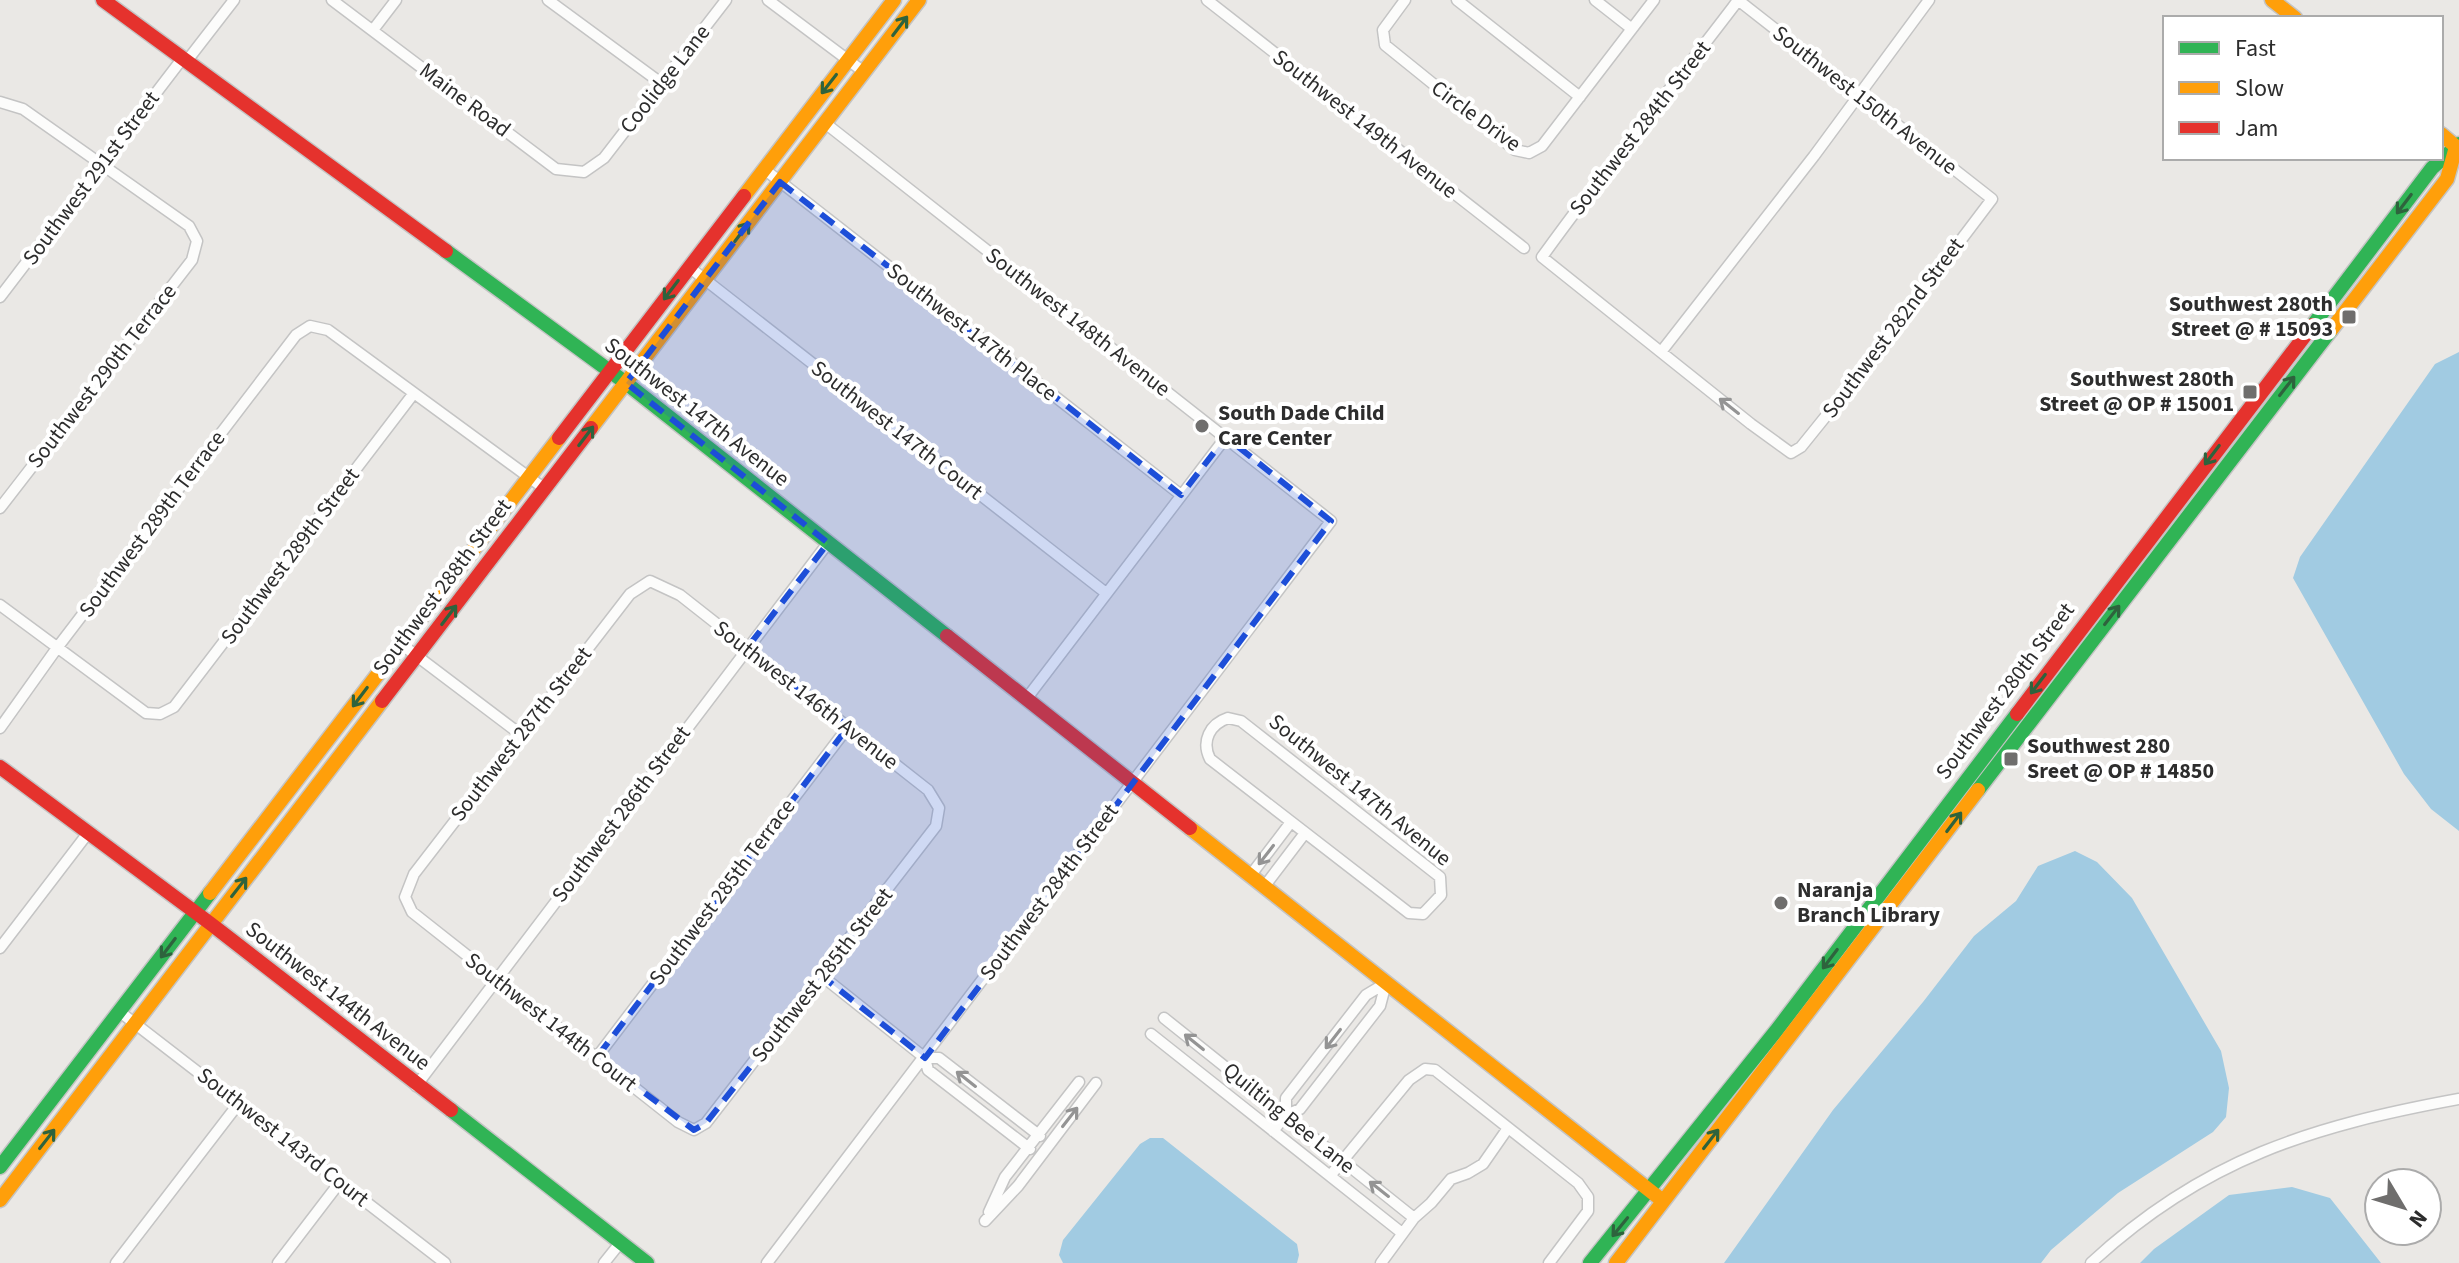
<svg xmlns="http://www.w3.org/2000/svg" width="2459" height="1263" viewBox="0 0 2459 1263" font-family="'Source Sans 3',sans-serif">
	<rect width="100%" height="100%" fill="#eae8e5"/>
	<path fill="#a1cbe2" d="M2459,352v479l-28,-22 -27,-35 -111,-196 7,-21 135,-193z
		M2075,851l22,11 35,36 89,153 8,37 -3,29 -13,15 -95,61 -67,57 -10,13h-317l109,-153 90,-108 51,-66 42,-35 22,-35z
		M1150,1138h13l134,106 2,11 -2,8h-234l-4,-8 4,-15 77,-96z
		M2292,1187l38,11 51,65h-241l14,-14 75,-54z"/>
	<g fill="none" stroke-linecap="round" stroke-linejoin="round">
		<g stroke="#c4c4c4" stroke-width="13">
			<path id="street" d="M332,0l224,169 28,3 20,-14 122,-158
				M548,0l113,83
				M768,0l96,72
				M1207,0l317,248
				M1405,0l-22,30 2,15 130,105 14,3 13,-7 112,-146
				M1457,0l123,97
				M1595,0l37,29
				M1738,0l254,199 -137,181 -54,67 -10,6 -40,-29 -209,-167c61,-85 127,-166 191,-250l5,-7h1
				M373,30l23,-30
				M186,62l48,-62
				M0,102l23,7 166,117 8,15 -5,19 -192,248
				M764,169l417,326
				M689,267l417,326
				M0,297l182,-238
				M1661,352l153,-196 115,-156
				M650,581l30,14 248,195 11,18 -3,18 -230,297 -12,7 -16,-8 -266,-210 -7,-15 9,-23 216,-280z
				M0,605l146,108 14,1 14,-7 240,-314
				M401,644l119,90
				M1027,698l199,-261
				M1228,718l13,3 199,156 1,18 -18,19 -14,-1 -199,-154c-9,-18 0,-35 18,-41z
				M0,728l57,-80 239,-313 14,-9 18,4 217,159
				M1250,876l41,-54
				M1264,887l41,-54
				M0,948l88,-115
				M822,976l103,82
				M120,1012l325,251
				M1164,1018l250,200
				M1151,1034l251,199
				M597,1057l251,-330
				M925,1058h14l101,78
				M925,1058l3,12 102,79
				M416,1086l412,-543
				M1286,1115v-17l80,-103 20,-12
				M1273,1131l13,-16 14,-6 80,-103 6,-23
				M1330,1176l79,-96 16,-11 10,1 143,113 10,14v14l-39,52
				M989,1212l16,-35 74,-95
				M985,1221l33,-35 78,-103
				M116,1263l123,-160
				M278,1263l62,-81
				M604,1263l16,-20
				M767,1263l564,-742 -506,-398
				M1381,1263l33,-45 17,-15 20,-24 17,-6 15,-9 25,-36
				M2091,1263c112,-104 221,-137 368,-164"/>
		</g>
		<g stroke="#c4c4c4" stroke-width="17">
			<path id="fast" d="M446,251l180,132 321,253
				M2313,325l119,-157 27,-24
				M1978,790l353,-460
				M451,1110l196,153
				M0,1167l210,-274
				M1590,1263l186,-232 241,-317"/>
		</g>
		<g stroke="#c4c4c4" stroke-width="17">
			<path id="slow" d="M2272,0l23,18
				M2441,134l18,15
				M744,196l150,-196
				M2331,330l116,-151 9,-32
				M591,428l328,-428
				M1190,828l473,373
				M210,893l349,-455
				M0,1200l382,-499
				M1616,1263l362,-473"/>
		</g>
		<g stroke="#c4c4c4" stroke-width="17">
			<path id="jam" d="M103,0l343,251
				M559,438l185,-242
				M947,636l243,192
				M382,701l209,-273
				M2017,714l296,-389
				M0,767l211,157 240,186"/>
		</g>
		<use href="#street" stroke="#fcfcfb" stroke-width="10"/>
		<use href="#fast" stroke="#30b455" stroke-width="14"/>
		<use href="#slow" stroke="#ff9f0a" stroke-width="14"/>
		<use href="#jam" stroke="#e5322d" stroke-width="14"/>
	</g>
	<defs><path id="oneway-shaft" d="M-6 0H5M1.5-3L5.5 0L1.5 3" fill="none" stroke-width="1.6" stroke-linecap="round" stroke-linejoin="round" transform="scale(2)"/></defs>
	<g stroke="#2e633d">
		<use href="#oneway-shaft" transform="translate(900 26) rotate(-53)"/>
		<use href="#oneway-shaft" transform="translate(829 84) rotate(128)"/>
		<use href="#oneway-shaft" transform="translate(2404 204) rotate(127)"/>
		<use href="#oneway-shaft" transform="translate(742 232) rotate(-53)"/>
		<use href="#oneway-shaft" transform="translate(671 290) rotate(127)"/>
		<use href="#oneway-shaft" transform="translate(2287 386) rotate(-52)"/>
		<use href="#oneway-shaft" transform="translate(586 436) rotate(-53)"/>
		<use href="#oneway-shaft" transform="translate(2212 455) rotate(127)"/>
		<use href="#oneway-shaft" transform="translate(449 615) rotate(-53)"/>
		<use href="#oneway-shaft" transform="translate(2112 615) rotate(-52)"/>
		<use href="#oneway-shaft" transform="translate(2038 684) rotate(127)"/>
		<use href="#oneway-shaft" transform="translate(360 697) rotate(127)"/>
		<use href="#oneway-shaft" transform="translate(1954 822) rotate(-53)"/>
		<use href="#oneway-shaft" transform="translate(239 887) rotate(-52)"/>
		<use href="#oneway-shaft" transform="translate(168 948) rotate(127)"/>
		<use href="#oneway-shaft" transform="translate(1830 959) rotate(127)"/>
		<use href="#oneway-shaft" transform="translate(47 1139) rotate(-52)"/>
		<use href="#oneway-shaft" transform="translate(1711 1139) rotate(-52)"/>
		<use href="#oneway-shaft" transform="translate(1620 1227) rotate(129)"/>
	</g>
	<g stroke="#949494">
		<use href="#oneway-shaft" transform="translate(1729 406) rotate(-142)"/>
		<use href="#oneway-shaft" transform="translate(1266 855) rotate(128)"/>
		<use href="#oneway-shaft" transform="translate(1333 1039) rotate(128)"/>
		<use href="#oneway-shaft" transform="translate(1194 1042) rotate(-141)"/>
		<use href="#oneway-shaft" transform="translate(966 1079) rotate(-142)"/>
		<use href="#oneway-shaft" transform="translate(1070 1117) rotate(-52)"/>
		<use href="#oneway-shaft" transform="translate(1379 1189) rotate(-142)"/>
	</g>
	<path fill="#1d4ed8" fill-opacity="0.2" stroke="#1d4ed8" stroke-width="6" stroke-dasharray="16 10" stroke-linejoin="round" d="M780,182l401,313 45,-58 105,84 -406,537 -103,-82 -116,147 -12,7 -97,-73 251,-330 -101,-79 81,-105 -202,-160z"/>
	<g fill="#6f6e6d" stroke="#fff" stroke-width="3">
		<rect x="2341" y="309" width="16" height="16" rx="4"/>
		<rect x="2242" y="384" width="16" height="16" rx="4"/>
		<circle cx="1202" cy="426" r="8"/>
		<rect x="2003" y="751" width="16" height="16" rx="4"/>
		<circle cx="1781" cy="903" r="8"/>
	</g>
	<g text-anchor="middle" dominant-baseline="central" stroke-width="8" stroke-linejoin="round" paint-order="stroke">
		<g font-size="22" fill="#2d2d2d" stroke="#fff">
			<text transform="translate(665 79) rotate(-52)">Coolidge Lane</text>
			<text transform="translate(465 100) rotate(37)">Maine Road</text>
			<text transform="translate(1865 100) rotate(38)">Southwest 150th Avenue</text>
			<text transform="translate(1476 116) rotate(36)">Circle Drive</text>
			<text transform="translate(1365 124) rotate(38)">Southwest 149th Avenue</text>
			<text transform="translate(1640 128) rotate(-52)">Southwest 284th Street</text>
			<text transform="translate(91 178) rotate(-53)">Southwest 291st Street</text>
			<text transform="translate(1078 322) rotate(38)">Southwest 148th Avenue</text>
			<text transform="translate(1893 328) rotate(-53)">Southwest 282nd Street</text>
			<text transform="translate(972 332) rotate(38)">Southwest 147th Place</text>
			<text transform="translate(102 376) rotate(-52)">Southwest 290th Terrace</text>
			<text transform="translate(697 412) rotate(38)">Southwest 147th Avenue</text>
			<text transform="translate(897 430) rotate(38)">Southwest 147th Court</text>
			<text transform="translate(152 524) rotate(-53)">Southwest 289th Terrace</text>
			<text transform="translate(290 556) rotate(-53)">Southwest 289th Street</text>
			<text transform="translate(442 587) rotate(-53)">Southwest 288th Street</text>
			<text transform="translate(2005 691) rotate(-53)">Southwest 280th Street</text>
			<text transform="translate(806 695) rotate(38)">Southwest 146th Avenue</text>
			<text transform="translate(521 734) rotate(-52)">Southwest 287th Street</text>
			<text transform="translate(1360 790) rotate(39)">Southwest 147th Avenue</text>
			<text transform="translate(621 814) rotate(-53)">Southwest 286th Street</text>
			<text transform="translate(722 892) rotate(-53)">Southwest 285th Terrace</text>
			<text transform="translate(1049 892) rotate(-53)">Southwest 284th Street</text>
			<text transform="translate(822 975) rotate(-52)">Southwest 285th Street</text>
			<text transform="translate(338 996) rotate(38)">Southwest 144th Avenue</text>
			<text transform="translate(551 1022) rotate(38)">Southwest 144th Court</text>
			<text transform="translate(1289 1118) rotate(39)">Quilting Bee Lane</text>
			<text transform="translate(283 1137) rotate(38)">Southwest 143rd Court</text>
		</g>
		<g font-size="22" font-weight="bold" fill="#2d2d2d" stroke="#fff" text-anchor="start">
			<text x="2333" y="304" text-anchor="end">Southwest 280th<tspan x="2333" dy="25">Street @ # 15093</tspan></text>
			<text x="2234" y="379" text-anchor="end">Southwest 280th<tspan x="2234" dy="25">Street @ OP # 15001</tspan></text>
			<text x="1218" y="413">South Dade Child<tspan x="1218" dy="25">Care Center</tspan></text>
			<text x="2027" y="746">Southwest 280<tspan x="2027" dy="25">Sreet @ OP # 14850</tspan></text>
			<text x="1797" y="890">Naranja<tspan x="1797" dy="25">Branch Library</tspan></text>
		</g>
	</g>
	<rect x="2163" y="16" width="280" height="144" fill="#ffffff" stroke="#ababab" stroke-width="2"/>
	<rect x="2179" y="42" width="40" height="12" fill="#30b455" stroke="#ababab" stroke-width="2"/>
	<text x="2235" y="56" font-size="24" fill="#2d2d2d">Fast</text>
	<rect x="2179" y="82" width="40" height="12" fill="#ff9f0a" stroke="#ababab" stroke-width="2"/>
	<text x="2235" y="96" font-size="24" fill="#2d2d2d">Slow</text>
	<rect x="2179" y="122" width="40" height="12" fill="#e5322d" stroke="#ababab" stroke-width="2"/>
	<text x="2235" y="136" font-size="24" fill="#2d2d2d">Jam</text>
	<g transform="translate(2403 1207) rotate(128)"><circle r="38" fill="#ffffff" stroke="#ababab" stroke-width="2"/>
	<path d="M0-6L14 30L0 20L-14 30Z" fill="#6f6e6d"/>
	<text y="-12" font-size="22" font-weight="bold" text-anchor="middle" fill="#2d2d2d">N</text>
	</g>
</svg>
